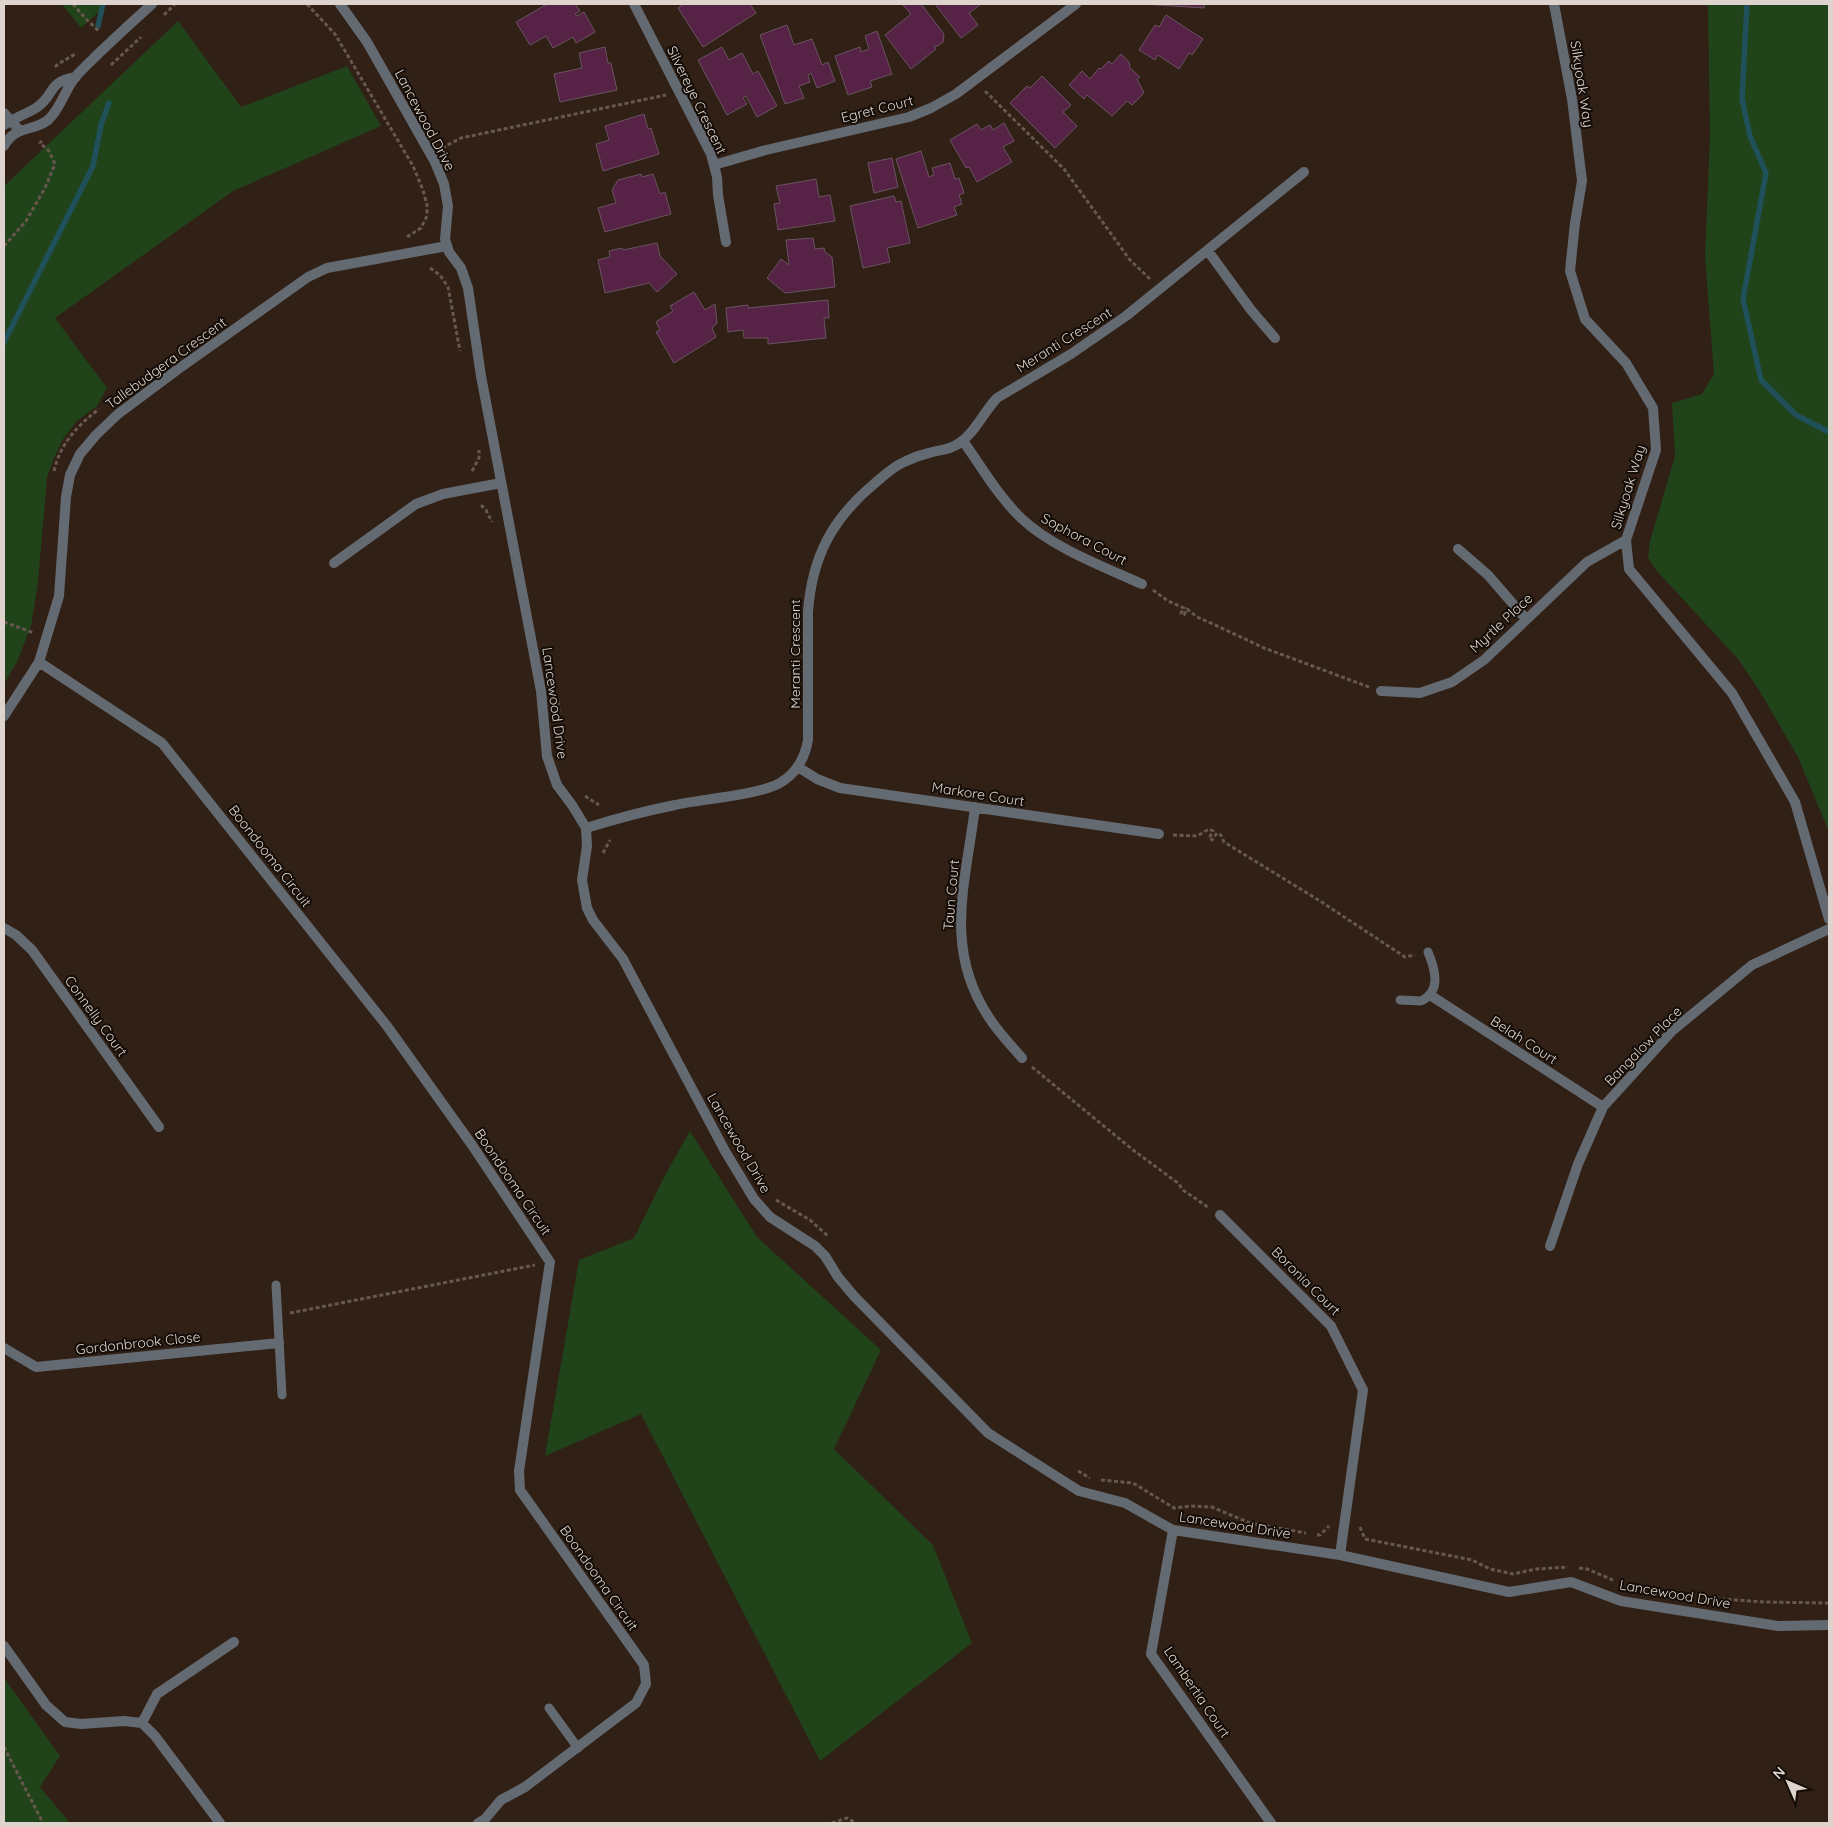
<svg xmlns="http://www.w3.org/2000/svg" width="1833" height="1827" viewBox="0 0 1833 1827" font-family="Quicksand,sans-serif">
	<rect width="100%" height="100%" fill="#312015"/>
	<path fill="#204319" d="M62,4h45l-26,24z
		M1708,4h121v828l-31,-75 -39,-67 -21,-31 -82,-89 -8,-13 2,-16 25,-85 -3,-53 30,-9 12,-20 -9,-117 5,-120z
		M178,21l63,86 106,-41 34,60 -148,65 -178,127 52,70 -10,18 -20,15 -14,18 -9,19 -7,20 -9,104 -7,44 -14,36 -13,22v-498z
		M690,1131l67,106 124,113 -47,99 99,96 39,98 -152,118 -179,-347 -96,42 34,-196 55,-22 30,-61z
		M4,1678l56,78 -20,31 30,36h-66z"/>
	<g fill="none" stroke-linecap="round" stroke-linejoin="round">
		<path stroke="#20505a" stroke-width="5.5" d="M1747,4l-5,95 8,37 16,37 -23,126 18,81 35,35 33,17
			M98,26l5,-22
			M4,342l89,-176 8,-41 8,-22"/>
	</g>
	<path fill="#562245" stroke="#695461" d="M547,4h28l5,7 -5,3 2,2 7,-4 11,20 -19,11 -3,-6 -20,11 -7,-12 -16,9 -14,-23z
		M684,4h66l6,9 -53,34 -25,-39z
		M905,4h16l23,30 -1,8 -5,4h-4l2,3 -25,20 -26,-34 26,-21 -8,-9z
		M935,4h46l-12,9 9,12 -17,13z
		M1143,4h61v4z
		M1166,15l37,24 -11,16 -3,-2 -10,16 -21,-14 -3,5 -16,-10 16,-25 4,2z
		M787,25l7,20 18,-6 10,26 6,-3 7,19 -18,7 -6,-15 -3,2 2,7 -11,4 5,12 -19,6 -25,-69z
		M877,31l15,43 -22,7 2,6 -24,8 -13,-39 25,-9 1,5 8,-3 -4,-13z
		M605,47l3,16h3l6,27 -57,12 -6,-28 28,-6 -3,-15z
		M722,47l7,13 13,-7 11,21 5,-3 19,35 -20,11 -11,-21 -3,2 4,6 -20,11 -29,-55z
		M1121,54l8,8 1,6 10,9 -3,2 7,14 -12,12 -5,-4 -15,15 -25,-21 -3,4 -15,-14 13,-14 8,8 9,-11 2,1 8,-8 3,3z
		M1042,76l29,29 -8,7 14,14 -22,22 -45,-45 17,-17 3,2z
		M644,114l4,15 3,-1 8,26 -56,17 -7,-27 13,-4 -4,-14z
		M1004,123l10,18 -11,6 9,15 -35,20 -8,-15 -3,1 -16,-28 27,-16 4,6 9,-5 3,5z
		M921,151l8,26 5,-2 -2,-7 18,-5 5,16 4,-1 5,15 -5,2 3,9 -8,3 3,8 -39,13 -22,-69z
		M892,158l6,29 -24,6 -6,-30z
		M641,174l1,3 11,-3 7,20 5,-2 6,22 -66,18 -7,-24 18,-5 -4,-13 6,-10z
		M816,179l3,18 11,-2 5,26 -57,9 -4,-26 6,-1 -4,-17z
		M894,196l2,6 5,-1 9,42 -23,5 3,14 -27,6 -13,-62z
		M813,238l2,11 9,-1 1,4 7,5 3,30 -50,6 -18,-15 14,-19 8,6 -3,-25z
		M657,243l3,13 17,18 -20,18 -8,-9 -44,10 -7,-33 12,-3 -1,-6 13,-3 1,2z
		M694,292l11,18 10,-6 2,19 -5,5 4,9 -42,26 -18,-31 4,-2 -4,-8 17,-11 -3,-5z
		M828,300l1,18h-5l2,20 -58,6v-6h-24l-1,-8 -15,2 -2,-24 22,-3v3z"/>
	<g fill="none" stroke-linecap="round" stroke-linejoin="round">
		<path stroke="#67574e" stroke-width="3" stroke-dasharray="4 2.5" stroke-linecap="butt" d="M73,4l13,15 14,13
			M307,4l28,30 78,132 10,24 4,15v11l-6,12 -14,9
			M164,15l11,-11
			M111,65l30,-28
			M55,67l3,-3 19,-11
			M985,91l79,78 66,91 20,19
			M442,148l19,-10 205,-43
			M4,246l22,-25 19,-33 10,-24 -6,-13 -9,-8 2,-2
			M430,268l10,7 8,12 12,64
			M54,471c6,-27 23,-45 45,-62
			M472,471l7,-13v-8
			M481,505l5,5 6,12
			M1153,590l15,11 16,7 -3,5 3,2 3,-6 10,8 16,7 51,24 105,39
			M4,622l30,11
			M558,701l2,21
			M585,796l14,9
			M1173,835l24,1 12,-7 4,2 -4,7 3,2 5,-7 4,2 3,7 96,59 85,56 10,-2
			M603,853l7,-13
			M1032,1067l101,83 45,33 5,7 26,18
			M776,1200l34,20 18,16
			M290,1313l245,-48
			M1078,1471l12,7
			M1101,1480l32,3 41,25 16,-2 22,1 38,16 56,10
			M1360,1527l5,12 107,21 18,9 23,5 23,-5 32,-2
			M1317,1535h3l9,-9
			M1579,1568l8,1 26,11
			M1708,1598l56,4 65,1
			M4,1747l39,76
			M832,1823l15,-5 9,5"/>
		<path stroke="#646a72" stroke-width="9" d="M1400,1000l21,1c21,-10 14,-32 7,-49
			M276,1285l6,110
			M549,1708l29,40"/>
		<path stroke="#646a72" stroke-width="10" d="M478,1823l7,-4 16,-19 24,-13"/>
		<path stroke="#646a72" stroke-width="10" d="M634,4l77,150 6,23 1,18 8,47
			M1554,4l18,95 10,82 -7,42 -5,48 15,48 41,44 27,45 3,42 -30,90 3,29 103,124 63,109 34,117
			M4,113l16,18
			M714,165l52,-15 143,-33 22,-9 25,-14 120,-90
			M1208,251l43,59 24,28
			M963,441c18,25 35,55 58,77 30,29 83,49 121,66
			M1458,549l30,26 38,44
			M334,563l82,-59 27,-10 58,-11
			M39,662l123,81 225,283 85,119 78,117 -31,209 1,19 124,175 2,19 -10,19 -111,84
			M1381,691l39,2 32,-11 32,-22 103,-98 39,-22
			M4,716l35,-54 20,-66 7,-99 4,-22 10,-21 16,-19 22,-21 59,-44 131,-93 19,-9 120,-22
			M798,767l19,12 23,9 319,46
			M975,807c-9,75 -32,140 13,209 9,15 22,28 34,42
			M586,828c29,-9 59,-17 89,-23 26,-6 89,-10 108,-24 15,-10 22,-24 25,-41v-128c4,-55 24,-93 66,-128 9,-8 19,-17 30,-22 8,-4 16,-7 25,-9 10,-3 20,-3 29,-9 17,-11 25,-31 39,-46l74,-44 55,-38 178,-144
			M4,928l12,7 16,15 127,177
			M1430,995l173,112
			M1220,1215l111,111 32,64 -23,165
			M1550,1246l28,-82 25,-57 69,-76 80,-66 77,-36
			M4,1348l32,19 243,-24
			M1173,1530l-22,124 120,169
			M4,1646l42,59 19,17 16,2 43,-3 18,2 13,13 65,87
			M142,1723l15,-29 77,-52"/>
		<path stroke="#646a72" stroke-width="10" d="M340,4l27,38 68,120 9,22 4,22 -3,33 4,13 12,16 7,20 13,88 60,315 6,65 10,29 15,20 14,23 1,18 -5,34 5,28 6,12 30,39 102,192 29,48 16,18 45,29 10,10 13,21 16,19 134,137 91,58 46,12 48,27 167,25 169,37 62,-10 50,19 157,25 51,-1
			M4,125c10,-7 22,-11 32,-17 20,-13 10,-26 40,-31
			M4,146c11,-21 29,-14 44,-26 14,-13 17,-32 29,-45 24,-25 50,-48 75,-71"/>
	</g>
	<g text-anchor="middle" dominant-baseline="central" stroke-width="4" stroke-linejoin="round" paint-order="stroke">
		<g font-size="14" fill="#dfd4cd" stroke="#130c07">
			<text transform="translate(1582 84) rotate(81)">Silkyoak Way</text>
			<text transform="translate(697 100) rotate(64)">Silvereye Crescent</text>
			<text transform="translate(877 109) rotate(-14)">Egret Court</text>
			<text transform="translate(425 120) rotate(62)">Lancewood Drive</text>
			<text transform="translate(1064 340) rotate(-32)">Meranti Crescent</text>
			<text transform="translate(166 363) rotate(-36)">Tallebudgera Crescent</text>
			<text transform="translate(1628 487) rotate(-73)">Silkyoak Way</text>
			<text transform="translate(1084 539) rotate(28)">Sophora Court</text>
			<text transform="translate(1501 623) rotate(-43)">Myrtle Place</text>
			<text transform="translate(795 654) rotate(-90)">Meranti Crescent</text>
			<text transform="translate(555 703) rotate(82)">Lancewood Drive</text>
			<text transform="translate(978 794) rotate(9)">Markore Court</text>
			<text transform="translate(270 856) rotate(52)">Boondooma Circuit</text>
			<text transform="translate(951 895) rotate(-85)">Taun Court</text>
			<text transform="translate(96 1016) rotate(54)">Connelly Court</text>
			<text transform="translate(1524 1040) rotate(33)">Belah Court</text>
			<text transform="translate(1643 1046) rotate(-46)">Bangalow Place</text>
			<text transform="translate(739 1143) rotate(60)">Lancewood Drive</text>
			<text transform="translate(513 1182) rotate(56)">Boondooma Circuit</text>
			<text transform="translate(1306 1281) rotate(45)">Boronia Court</text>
			<text transform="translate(138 1343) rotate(-6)">Gordonbrook Close</text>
			<text transform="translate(1235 1525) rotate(9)">Lancewood Drive</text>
			<text transform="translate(599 1578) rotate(55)">Boondooma Circuit</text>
			<text transform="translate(1675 1594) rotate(10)">Lancewood Drive</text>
			<text transform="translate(1197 1692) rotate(56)">Lambertia Court</text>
		</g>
	</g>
	<rect width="1833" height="1827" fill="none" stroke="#dfd4cd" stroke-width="10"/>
	<g transform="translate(1788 1782) rotate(315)" stroke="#130c07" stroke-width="4" paint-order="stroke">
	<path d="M0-4L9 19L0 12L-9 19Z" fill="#dfd4cd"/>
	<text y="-8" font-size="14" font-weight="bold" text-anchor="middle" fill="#dfd4cd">N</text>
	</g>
</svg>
